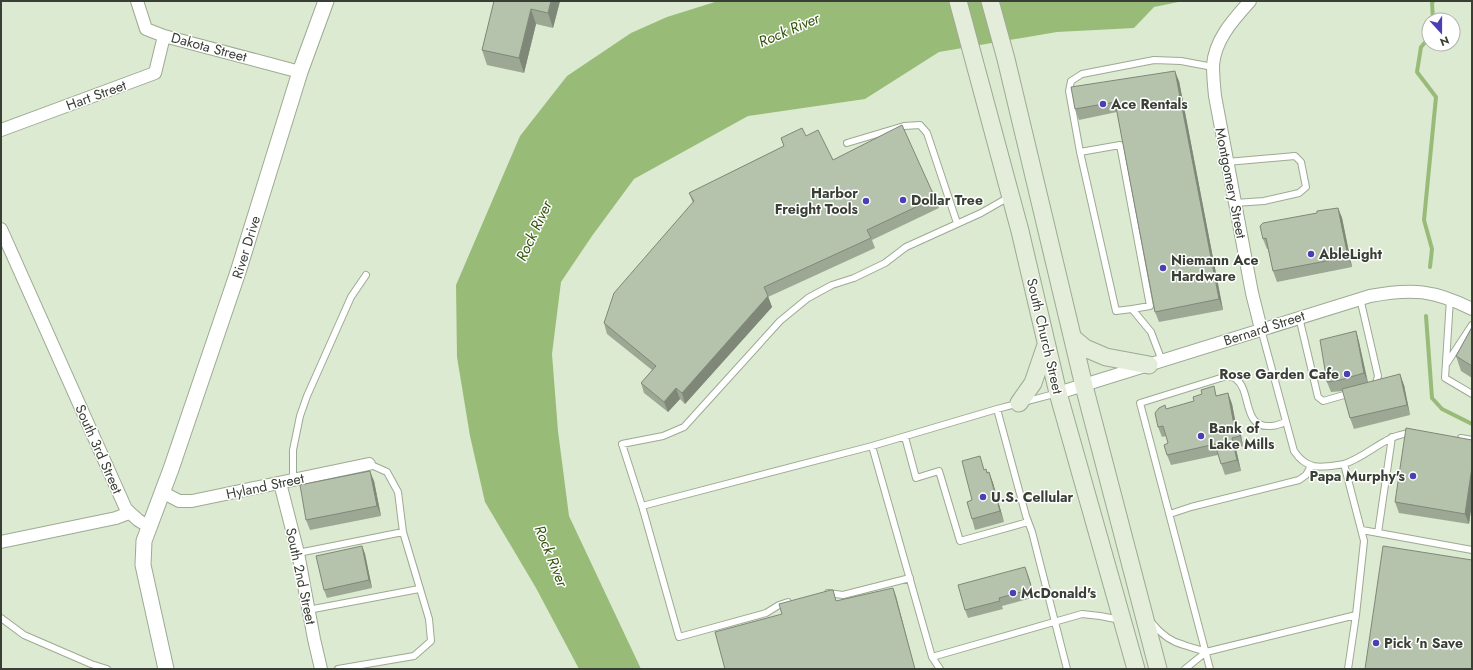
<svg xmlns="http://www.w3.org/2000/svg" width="1473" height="670" viewBox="0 0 1473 670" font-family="Jost,sans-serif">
	<rect width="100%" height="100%" fill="#dcead1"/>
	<path fill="#98bc78" d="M718,1h465l-29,6 -20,21 -77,4 -118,20 -74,47 -117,17 -114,63 -42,57 -31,46 -9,72 6,77 11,85 72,153h-62l-43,-81 -51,-86 -15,-66 -13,-79 -1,-72 64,-149 47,-60 64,-43 36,-16z"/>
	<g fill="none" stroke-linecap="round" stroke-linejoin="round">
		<path stroke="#98bc78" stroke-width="4" d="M1433,1l-1,2 1,17
			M1429,38l-8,9 -4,25 19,25 -12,123 8,29 -2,18
			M1426,316l6,82 10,11 30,15"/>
		<g stroke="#9daa93" stroke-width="8">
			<path id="service" d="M847,143l57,-17 16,-1 7,8 30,90
				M1080,152l40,-7 30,161 -18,3
				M1227,162l68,-6 6,6 5,25 -7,6 -35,8 -29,2
				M1360,298l18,78 -2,7 -3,2
				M1450,299l-5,79 27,16
				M1299,317l19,80 5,4 28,-8
				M1162,361l-11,-29 -19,-23 -16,2 -36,-159 -11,-61 2,-10 11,-7 72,-14 27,1 32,6
				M1447,363l25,-38
				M997,409l29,107 6,16 35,137
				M905,437l11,41 23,-7 21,70 68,-19
				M1461,438l11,2
				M872,446l60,211 150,-43 18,2 21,4
				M1344,464c25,-8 41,-30 68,-31
				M293,479v-29l7,-34 7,-20 44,-99 15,-22
				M642,506l230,-60 125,-37 61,-16
				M1170,514l21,-7 108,-27 7,-5 5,-9
				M1362,530l110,20
				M1378,533l14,-96
				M298,553l105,-21
				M828,593l15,2 67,-17
				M788,602l-9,3 -13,8 -87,24 -37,-131 -20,-62 41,-8 21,-9 96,-106 28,-23 24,-13 22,-7 31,-15 21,-16 75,-34 28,-16
				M308,610l111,-21
				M1,618l23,17 67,29 16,5
				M1152,623c8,10 20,19 32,22 8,3 15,4 22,7
				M932,657l8,12
				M338,669l76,-13 17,-15 -2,-22 -26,-87 -5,-40 -11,-20 -18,-8
				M1185,669l21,-17 150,-37 8,-74 -20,-77c-21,3 -36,8 -50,-13l-33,-122
				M1210,669l-70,-266 87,-27c3,1 7,1 9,3 16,12 6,49 34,47 5,0 11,-2 15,-4
				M1348,669l8,-54"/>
		</g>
		<g stroke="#9daa93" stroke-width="14">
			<path id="minor" d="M137,1l9,28 18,7 136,36
				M1250,1c-16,18 -35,38 -37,64 0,10 1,21 2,31l37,197 9,36
				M1,130l154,-57 9,-37
				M1,229l125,280 12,11 11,7
				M1058,393l312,-97c42,-8 64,-6 102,13
				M280,483l18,70 16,86 7,30
				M162,492l17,9h13l177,-37
				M1,542l115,-24 13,-5"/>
		</g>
		<g stroke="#9daa93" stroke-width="17">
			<path id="tertiary" d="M166,669l-23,-104 1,-24 27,-72 67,-197 62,-200 26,-71"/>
		</g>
		<g stroke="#9daa93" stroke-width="19">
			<path id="secondary" d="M958,1l62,230 38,162 78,276
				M990,1l16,58 78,327 74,283
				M1073,338l12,10 21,9 43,8
				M1019,403l14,-20 13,-38"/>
		</g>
		<use href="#service" stroke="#fff" stroke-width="6"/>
		<use href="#minor" stroke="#fff" stroke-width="12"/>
		<use href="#tertiary" stroke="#fff" stroke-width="15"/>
		<use href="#secondary" stroke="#e3edda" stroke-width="17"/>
	</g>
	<path fill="#9da894" d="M494,1h66l-7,27 -17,-4 -12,49 -37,-8 -5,-15z
		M1179,81l44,229 -64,12 -4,-10 -38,-200 -38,8 -4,-11z
		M806,136l27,24 102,38 4,10 -67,32 3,8 -107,49 4,10 -87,97 -5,-5 -12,13 -24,-19 -3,-10 11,-13 -45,-36 -3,-11 89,-120 -4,-10 95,-47 -3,-8z
		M1338,208l4,10 10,49 -75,15 -4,-11 -5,-22h-1l-4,-10 54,-26z
		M1472,327v51l-11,-7 -5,-15z
		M1356,331l3,11 9,40 36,3 6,30 -56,14 -4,-11 -7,-27 -12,1 -4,-10z
		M1228,393l4,11 4,21 5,10 2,11 -7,3 5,22 -16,4 -7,-20 -47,10 -4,-10 1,-12 -2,-7 -4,1 -4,-10 9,-18 27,-8z
		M1472,440v63l-3,21 -70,-11 -4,-11z
		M986,469l1,4 2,-1 4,11 11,39 -29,8 -3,-11 13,-49z
		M374,481l7,35 -71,14 -4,-10z
		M362,546l3,8 7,34 -45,10 -3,-8z
		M1028,575l7,22 -33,9 1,3 -35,9 -3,-8z"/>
	<path fill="#7f8878" d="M551,1h9l-7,27 -5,-15z
		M531,9l5,15 -12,49 -5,-15z
		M1175,71l4,10 44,229 -4,-11z
		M1338,208l4,10 10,49 -4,-10z
		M768,296l4,11 -87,97 -3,-11z
		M1356,331l3,11 9,42 -4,-11z
		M1400,374l4,11 6,30 -3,-10z
		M676,388l4,11 -12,13 -4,-10z
		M1228,393l4,11 6,31 -4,-10z
		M1237,425l4,10 2,11 -3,-10z
		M1232,438l4,11 5,22 -4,-11z
		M1472,467v36l-3,21 -4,-10z
		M370,471l4,10 7,35 -4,-10z
		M989,472l4,11 11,39 -4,-11z
		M362,546l3,8 7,34 -3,-8z
		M1025,567l3,8 7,22 -3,-8z
		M893,588l3,8 19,73z"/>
	<path fill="#b6c3ac" stroke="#7f8878" d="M494,1h57l-3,12 -17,-4 -12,49 -37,-8z
		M1175,71l44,228 -64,13 -40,-210 -40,7 -4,-22z
		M902,125l33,73 -68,32 4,8 -107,49 4,9 -86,97 -6,-5 -12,14 -23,-19 15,-17 -52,-43 10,-30 80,-92 -5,-8 95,-47 -3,-8 21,-10 4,8 12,-6 15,30z
		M1338,208l10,49 -75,14 -7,-33 -3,1 -3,-13 3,-3 54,-10v-2z
		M1472,327v39l-16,-10z
		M1356,331l8,42 -24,7 -13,2 -7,-42z
		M1400,374l7,31 -57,13 -8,-29z
		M1214,386l2,10 12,-3 6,32h3l3,11 -8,2 5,22 -16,4 -6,-20 -48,11 -3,-10 4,-2 -5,-17 -5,1 -3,-14 4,-5 6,-3 1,4 28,-8 -1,-4 9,-3 -1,-4z
		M1406,428l66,12v27l-7,47 -70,-12z
		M980,456l4,14 2,-1 1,4 2,-1 11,39 -28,8 -5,-17 5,-2 -10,-39z
		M370,471l7,35 -71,14 -6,-35z
		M362,546l7,34 -45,10 -8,-34z
		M1383,546l89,14v109h-107z
		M1025,567l7,22 -33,9 1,3 -35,9 -7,-25z
		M893,588l22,81h-190l-10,-37 67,-18 -3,-10 52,-14h2l3,11z"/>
	<g fill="#4c3fb6" stroke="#fff" stroke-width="1.5">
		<circle cx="1103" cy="104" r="4"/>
		<circle cx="903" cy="200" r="4"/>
		<circle cx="866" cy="201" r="4"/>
		<circle cx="1311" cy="254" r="4"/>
		<circle cx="1163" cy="268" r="4"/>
		<circle cx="1347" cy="374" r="4"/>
		<circle cx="1201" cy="436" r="4"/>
		<circle cx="1413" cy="476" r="4"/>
		<circle cx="983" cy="497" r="4"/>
		<circle cx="1013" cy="593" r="4"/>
		<circle cx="1376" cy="643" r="4"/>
	</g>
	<g text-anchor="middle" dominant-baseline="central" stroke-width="3" stroke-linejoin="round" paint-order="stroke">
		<g font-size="14" fill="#393f35" stroke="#fff">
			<text transform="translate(209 47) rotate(15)">Dakota Street</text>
			<text transform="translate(96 95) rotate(-20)">Hart Street</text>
			<text transform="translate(1231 183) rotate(79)">Montgomery Street</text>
			<text transform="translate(246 247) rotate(-73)">River Drive</text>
			<text transform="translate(1264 328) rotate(-18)">Bernard Street</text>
			<text transform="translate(1045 336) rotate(77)">South Church Street</text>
			<text transform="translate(99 449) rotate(66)">South 3rd Street</text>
			<text transform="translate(265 486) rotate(-12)">Hyland Street</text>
			<text transform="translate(301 576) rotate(78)">South 2nd Street</text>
		</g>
		<g font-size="14" font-weight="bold" fill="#393f35" stroke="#fff" text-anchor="start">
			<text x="1111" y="104">Ace Rentals</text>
			<text x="858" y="193" text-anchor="end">Harbor<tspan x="858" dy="16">Freight Tools</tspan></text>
			<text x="911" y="200">Dollar Tree</text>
			<text x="1319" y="254">AbleLight</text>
			<text x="1171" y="260">Niemann Ace<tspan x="1171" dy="16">Hardware</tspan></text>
			<text x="1339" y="374" text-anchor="end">Rose Garden Cafe</text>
			<text x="1209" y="428">Bank of<tspan x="1209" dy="16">Lake Mills</tspan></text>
			<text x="1405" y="476" text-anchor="end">Papa Murphy's</text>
			<text x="991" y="497">U.S. Cellular</text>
			<text x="1021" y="593">McDonald's</text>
			<text x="1384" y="643">Pick 'n Save</text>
		</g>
		<g font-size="15" font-style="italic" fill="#34540a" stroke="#fff">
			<text transform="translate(789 30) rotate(-23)">Rock River</text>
			<text transform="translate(534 231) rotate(-65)">Rock River</text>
			<text transform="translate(551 556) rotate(68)">Rock River</text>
		</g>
	</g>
	<rect width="1473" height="670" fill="none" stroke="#393f35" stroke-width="4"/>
	<g transform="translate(1441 32) rotate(159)"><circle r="19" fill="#ffffff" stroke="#b0b2ae"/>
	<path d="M0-3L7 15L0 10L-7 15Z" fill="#4c3fb6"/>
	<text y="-6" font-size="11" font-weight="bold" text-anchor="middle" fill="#393f35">N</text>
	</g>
</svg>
